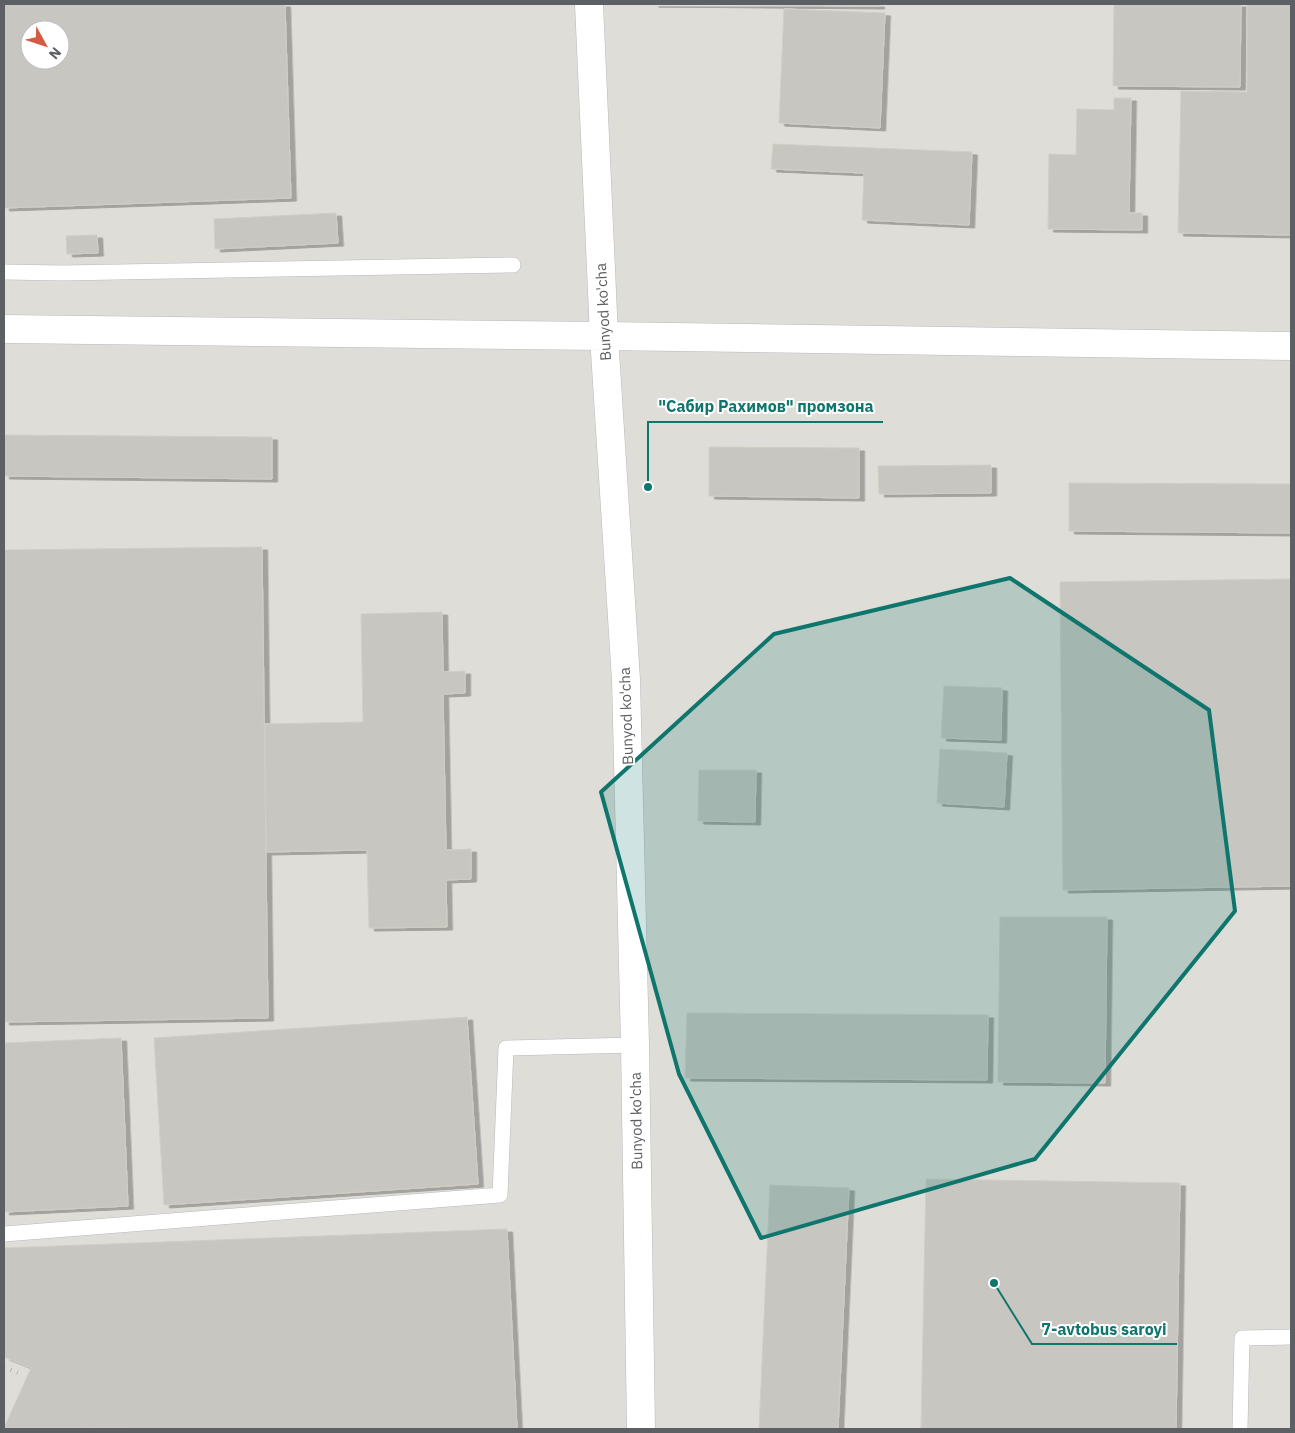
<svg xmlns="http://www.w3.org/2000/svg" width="1295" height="1433" viewBox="0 0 1295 1433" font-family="'IBM Plex Sans',sans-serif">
	<defs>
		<filter id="shadow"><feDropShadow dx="5.5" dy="3" stdDeviation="0" flood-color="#0004"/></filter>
	</defs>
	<rect width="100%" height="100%" fill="#edece4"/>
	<path fill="#dfddd8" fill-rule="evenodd" d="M4,4h1287v1425h-1287zM30,30h30v30h-30z"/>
	<path fill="#c8c6c1" stroke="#d1cec3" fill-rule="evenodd" filter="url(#shadow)" d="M4,4h281l6,194 -287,10zM30,30h30v30h-30z
		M653,4h226v2z
		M1114,4h127l-1,83 -127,-1z
		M1247,4h44v231l-113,-2 3,-142 66,1z
		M784,9l101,4 -5,115 -101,-5z
		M1114,98h17l-2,115h13v17l-94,-1 1,-75 27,1 1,-46 37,1z
		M773,144l199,8 -3,73 -107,-5 2,-47 -93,-4z
		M336,213l2,30 -123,6 -1,-30z
		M97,235l1,18 -31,1 -1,-18z
		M4,435l268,2v42l-268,-3z
		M709,447l150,1v50l-150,-2z
		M991,465v28l-112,1 -1,-28z
		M1069,483l222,1v49l-222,-2z
		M262,547l6,471 -264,4v-472z
		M1291,579v307l-228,4 -3,-308z
		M442,612l1,60 22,-1v22l-22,1 3,156 25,-1v30l-25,1 1,47 -78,1 -2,-78 -101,2 -1,-128 98,-2 -2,-108z
		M944,686l58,2 -1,52 -60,-2z
		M940,749l67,4 -3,54 -67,-4z
		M699,770h57l-1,52 -57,-1z
		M1000,917h107l-2,166 -107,-1z
		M687,1013l301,2 -1,65 -302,-2z
		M467,1017l11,167 -314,21 -10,-167z
		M121,1038l7,168 -124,6v-169z
		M926,1179l254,4 -4,246h-255z
		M770,1185l79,3 -11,241h-79z
		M507,1229l10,200 -513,-1 27,-60 -27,-11v-109z"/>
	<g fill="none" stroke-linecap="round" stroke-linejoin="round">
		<g stroke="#b6b9bd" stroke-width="16">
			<path id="service" d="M4,272l59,1 450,-8
				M4,1234l496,-39 6,-147 129,-3
				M1240,1429l2,-91 49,-1"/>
		</g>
		<g stroke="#b6b9bd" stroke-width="29">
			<path id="minor" d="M589,4l15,332"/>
		</g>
		<g stroke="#b6b9bd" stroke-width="29">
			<path id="tertiary" d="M4,329l600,7 687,10
				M604,336l22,344 9,365 6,384"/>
		</g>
		<use href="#service" stroke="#fff" stroke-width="15"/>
		<use href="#minor" stroke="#fff" stroke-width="28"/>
		<use href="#tertiary" stroke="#fff" stroke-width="28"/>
		<path stroke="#b4b5b5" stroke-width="4" stroke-dasharray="1 6" stroke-linecap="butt" d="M4,1367l17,7"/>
	</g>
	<path fill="#0f766e" fill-opacity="0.2" stroke="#0f766e" stroke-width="4" stroke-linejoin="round" d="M1010,578l199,132 26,201 -200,248 -274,79 -82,-164 -78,-282 173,-158z"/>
	<g text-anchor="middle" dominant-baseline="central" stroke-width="4" stroke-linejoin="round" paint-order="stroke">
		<g font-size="15" fill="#5c5f63" stroke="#fff">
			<text transform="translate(603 312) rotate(-93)">Bunyod ko'cha</text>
			<text transform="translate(626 716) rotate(-92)">Bunyod ko'cha</text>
			<text transform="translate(636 1121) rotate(-91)">Bunyod ko'cha</text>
		</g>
	</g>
	<path fill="none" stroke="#0f766e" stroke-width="2" d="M648 487L648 422H883M994 1283L1032 1344H1177"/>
	<g fill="#0f766e" stroke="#fff" stroke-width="2">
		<circle cx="648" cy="487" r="5"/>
		<circle cx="994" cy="1283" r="5"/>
	</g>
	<g font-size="16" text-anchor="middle" font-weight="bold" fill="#0f766e" stroke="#fff" stroke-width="4" stroke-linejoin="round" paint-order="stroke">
		<text x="766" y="412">"Сабир Рахимов" промзона</text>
		<text x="1104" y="1335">7-avtobus saroyi</text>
	</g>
	<rect width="1295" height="1433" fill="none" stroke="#5c5f63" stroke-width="10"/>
	<g transform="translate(45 45) rotate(130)"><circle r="24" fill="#ffffff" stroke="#bebfc1"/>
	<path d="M0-4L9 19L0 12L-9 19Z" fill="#d65a41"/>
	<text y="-8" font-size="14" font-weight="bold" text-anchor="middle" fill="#5c5f63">N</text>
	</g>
</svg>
